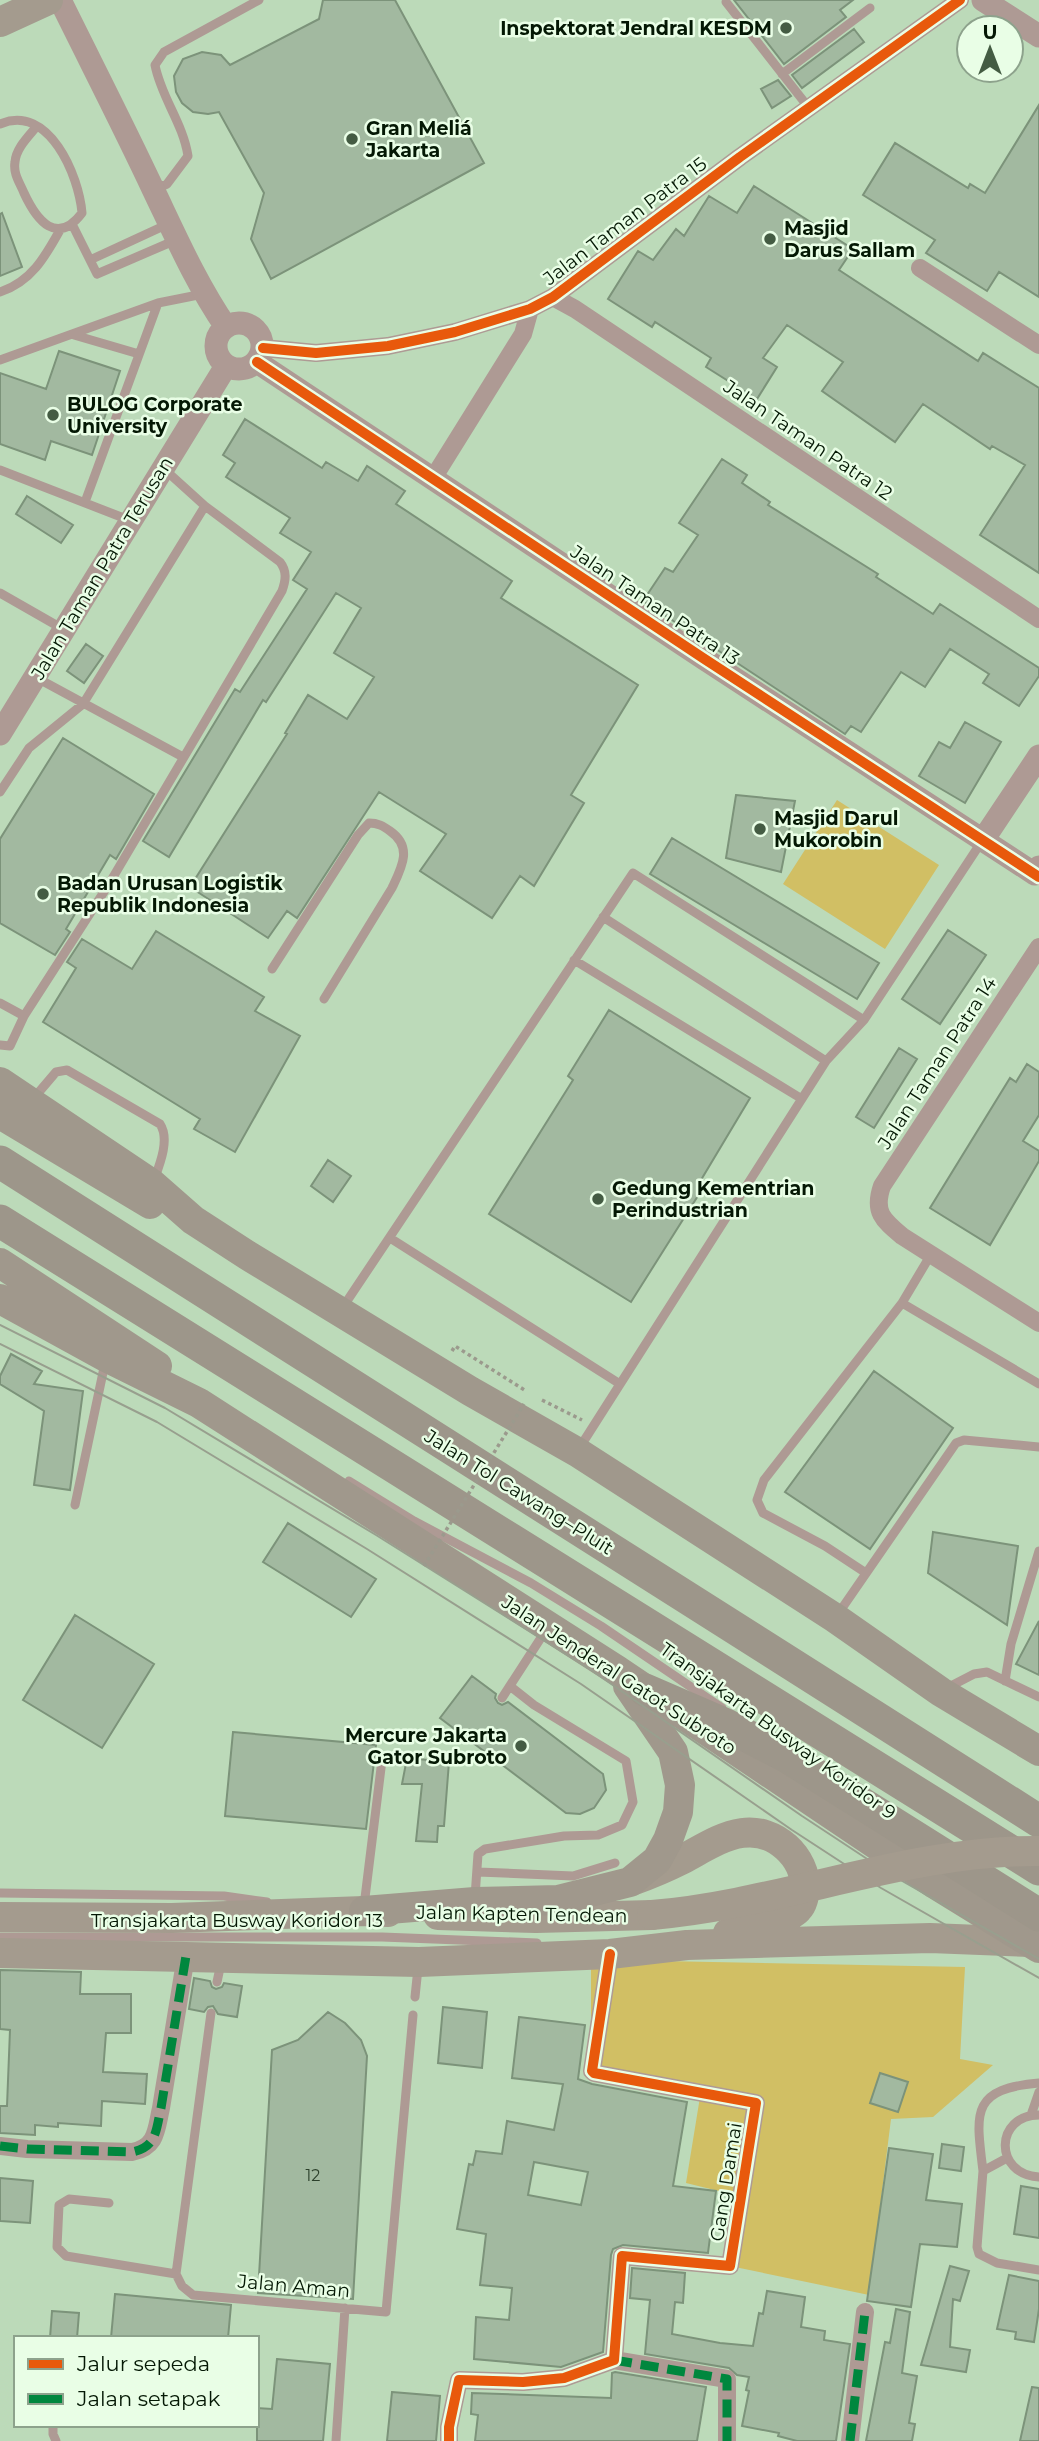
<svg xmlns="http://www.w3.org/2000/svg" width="1039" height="2441" viewBox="0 0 1039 2441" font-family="Montserrat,sans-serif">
	<rect width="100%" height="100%" fill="#bcdab9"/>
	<path fill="#d1bf64" d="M837,800l102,65 -54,84 -102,-65z
		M610,1960l355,7 -5,92 33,6 -60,52 -42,2 -22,176 -139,-29 5,-71 -49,-12 14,-86 -109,-25v-109z"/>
	<path fill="#a2b9a0" stroke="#7c937a" stroke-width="2" fill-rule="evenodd" d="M323,0h72l89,163 -213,116 -20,-40 13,-46 -45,-81 -11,2 -15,-2 -11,-9 -6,-11 -2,-16 9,-17 19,-7 19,3 9,10 89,-46z
		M734,0h119l-13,10 6,7 -62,47z
		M854,29l10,13 -62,46 -10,-13z
		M778,80l13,16 -19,12 -11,-19z
		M1039,105v192l-40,-25 -12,19 -61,-38 9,-13 -72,-45 32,-52 73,45 2,-4 15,9z
		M754,186l99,63 -14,21 139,91 5,-8 56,35v185l-59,-38 45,-70 -33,-19 -2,3 -67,-45 -28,38 -73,-51 21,-29 -56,-37 -24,33 14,9 -20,32 -51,-32 5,-9 -56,-36 -3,5 -44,-28 30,-48 15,9 23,-31 8,7 25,-40 28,17z
		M2,213l20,54 -22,9v-62z
		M59,351l61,20 -28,84 -41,-14 -6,19 -45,-16v-71l46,16z
		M245,419l77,49 4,-6 32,19 9,-15 38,25 -9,13 116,77 -11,17 137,87 -67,110 13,8 -50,83 -14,-10 -28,42 -72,-47 26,-37 -67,-42 -82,126 -10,-7 -19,27 -78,-51 97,-153 -2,-1 23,-38 39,24 27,-42 -40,-24 27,-45 -25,-15 -70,109 -3,-2 -94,157 -26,-16 92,-152 5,3 67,-103 -14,-9 18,-28 -31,-19 10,-15 -64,-41 9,-14 -12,-8z
		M722,459l25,16 -5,8 28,19 -2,3 110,69 -2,3 57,37 7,-10 99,64v8l-20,30 -36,-23 6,-9 -39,-25 -25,38 -24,-15 -40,60 -10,-6 -6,8 -202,-133 22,-33 8,4 25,-37 -19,-12z
		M27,496l46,29 -12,18 -45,-29z
		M86,644l17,12 -19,27 -17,-12z
		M965,722l36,20 -36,61 -46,-27 20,-34 11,6z
		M63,738l91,56 -38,65 -6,-4 -44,74 4,3 -15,23 -55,-32v-84z
		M736,795l59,6 -14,71 -55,-14z
		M672,838l207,125 -22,36 -207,-125z
		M948,930l38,25 -46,69 -38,-25z
		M156,931l108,66 -9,14 45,25 -65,116 -41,-23 6,-10 -157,-97 33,-54 -9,-6 15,-23 50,30z
		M609,1010l141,88 -49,82 5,3 -75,119 -142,-88 84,-134 -5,-4z
		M899,1048l18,11 -43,69 -18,-11z
		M1027,1064l12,8v43l-16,26 16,10v10l-49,84 -60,-37 80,-130 6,4z
		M328,1160l23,16 -18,26 -22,-16z
		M11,1354l31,17 -8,13 49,7 -13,99 -36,-5 10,-74 -44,-27v-8z
		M874,1371l79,57 -83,121 -85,-57z
		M288,1523l88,56 -25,38 -88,-55z
		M933,1532l85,14 -11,79 -79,-52z
		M75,1615l79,49 -52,84 -79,-48z
		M1039,1621v54l-23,-11z
		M472,1676l24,18 -1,4 3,5 4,2 6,-3 95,72 3,16 -12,18 -14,6 -14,-1 -126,-95z
		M233,1732l143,13 -10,84 -141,-13z
		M407,1758l42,4 -5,64h-6l-1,16 -21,-1 6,-57h-20z
		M0,1970l81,2 -1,22h51v39h-25l-3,39 44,2 -2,30 -43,-3 -1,25 -43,-3v4l-23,-2v10l-35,-2v-27h7l3,-76 -10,-1z
		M194,1978l16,3 2,6 4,2 6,-2 2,-4 18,3 -5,31 -19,-3 -5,-8 -5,1 -4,5 -15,-3z
		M443,2007l44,5 -5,56 -44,-5z
		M328,2012l17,11 16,17 6,16 -14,243 -95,-6 14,-243 26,-10z
		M519,2017l66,8 -7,54 14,5 95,18 -14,84 43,5 -8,62 -85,-8 -10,4 -2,6 -8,97 -42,15 -87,-8 2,-42 33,3 3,-32 -32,-3 6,-51 -29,-5 12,-65 4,1 3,-14 26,3 5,-33 47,9 9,-46 -51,-6zM534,2162l54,10 -7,33 -53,-10z
		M880,2073l28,9 -10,30 -28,-9z
		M942,2144l22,3 -3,24 -22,-3z
		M889,2148l44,6 -7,46 36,4 -5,43 -37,-3 -9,63 -44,-6z
		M0,2178l33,3 -3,42 -30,-2z
		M1021,2186l18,3v49l-25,-4z
		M950,2266l19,5 -9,30 -7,-2 -3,48 20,3 -4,22 -45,-7z
		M632,2268l53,5 -2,30 -8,-1 -3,32 48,9 33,3 6,-33 4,1 4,-23 38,6 -4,30 24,4 -1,9 26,4 -14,97h-39l-19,-5 1,-3 -37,-7 7,-35 -3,-1 3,-13 -12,-2 -8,-7 -84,-14 5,-54 -20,-2z
		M1009,2275l30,6v28l-5,33 -19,-3 1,-7 -19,-3z
		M115,2294l116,11 -3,33h-117z
		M896,2309l14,3 -8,61 15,3 -8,47 6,1 -3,17h-46l19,-99 5,1z
		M52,2311l27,2 -2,25h-27z
		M277,2359l53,5 -7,77h-66v-33l15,1z
		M615,2372l91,15 -9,54h-222l3,-26 -7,-1 1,-21 139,5 1,-25z
		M1032,2387l7,1v53h-19z
		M392,2392l48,4 -4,45h-49z"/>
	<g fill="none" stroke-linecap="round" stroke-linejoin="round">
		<path stroke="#9b9a8d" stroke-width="3.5" stroke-dasharray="3.5 3.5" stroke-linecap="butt" d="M452,1351l3,-5 71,45
			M542,1400l40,20"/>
		<path stroke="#ae9a94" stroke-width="9" d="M726,2l83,106
			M782,74l88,-66
			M0,124c49,-21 79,52 82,89 -25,33 -45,8 -58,-20 -4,-10 -11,-19 -9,-31 1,-14 14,-26 22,-36
			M153,190l14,-6 21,-28c-5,-33 -27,-59 -33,-91l9,-13 95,-52
			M73,226l24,48 79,-34
			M90,260l78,-36
			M0,292c31,-10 45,-35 60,-62
			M74,335l65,19
			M0,360l158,-57 45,-9
			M0,470l129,50
			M85,502l73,-199
			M0,593l63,36
			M37,678l146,79
			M0,792l29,-44 54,-44 122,-198
			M603,917l223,144
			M574,960l228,139
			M272,969l86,-134 11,-12c9,0 14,3 21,8 23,16 12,36 2,57l-68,111
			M0,1003l24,13
			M0,1045l10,1 14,-30 85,-132 173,-293c4,-11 5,-20 -2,-29l-75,-56 -42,-38
			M33,1099l23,-27 11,-2 93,54c10,15 0,40 -6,56
			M390,1238l230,146
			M902,1303l28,-47
			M343,1307l290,-434 231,147
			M580,1447l246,-386 38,-41 118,-179
			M349,1481l65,40 117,62 70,43 121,82
			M75,1505l30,-142
			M866,1573l-41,-27 -62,-33 -6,-13 7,-20 138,-177 137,81
			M838,1614l118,-171 8,-3 75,7
			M1005,1681l6,-37 28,-93
			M945,1689l29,-15 13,-2 52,25
			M502,1698l44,-68
			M478,1872l95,4 42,-13
			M0,1893l224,3 43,6
			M475,1897l3,-43 7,-5 79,-13 34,-1 24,-10 11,-23 -7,-41 -92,-56 -24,-19
			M364,1906l18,-146
			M0,1937h382l155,6
			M217,1982l4,-19
			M415,1997l3,-29
			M211,2013l-35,261 6,12 11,9 193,17 27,-297
			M1031,2115l8,-23
			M1039,2115c-44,0 -46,59 0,62
			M1007,2158l-24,13 -6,76 2,7 18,9 42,7
			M983,2171c-7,-58 -13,-82 56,-88
			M109,2203l-40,-4 -10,6 -2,42 9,9 110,18
			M53,2425v9l3,7
			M336,2441l9,-133"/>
		<path stroke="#ae9a94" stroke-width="18" d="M920,268l119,77
			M553,297l22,12 464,310
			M263,348l53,5 72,-7 67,-14 75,-23 23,-12 187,-140 220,-157
			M432,480l91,-146 7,-25
			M1039,947l-157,239c-9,26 1,34 20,50l137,87
			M0,2146l27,3 105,3c25,-5 24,-22 29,-44l25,-152
			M614,2360l113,19v62
			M449,2441v-14l10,-47 64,2 41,-4 50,-18 8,-104 108,10 26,-163 -162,-30 -2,-2 18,-117
			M850,2441l15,-129"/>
		<path stroke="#ae9a94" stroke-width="23" d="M60,0c31,63 63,125 93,189 23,48 43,94 73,138
			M983,0l56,36
			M216 346a23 23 0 1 1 46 0a23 23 0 1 1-46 0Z
			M257,362l446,296 332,216 4,-7
			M0,734l226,-368
			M983,840l56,-84"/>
		<path stroke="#a49b8e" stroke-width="30" d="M0,22l48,-22
			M634,1880c17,-6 33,-13 49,-21 19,-10 38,-23 59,-26 33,-5 64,24 63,56 -1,7 -2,15 -7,20 -12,13 -53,20 -70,24
			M438,1915l98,3 116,-3
			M0,1917l172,1 192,-7 24,1
			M0,1953l419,9 191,-8 77,-9 243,-7 100,4"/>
		<path stroke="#a0988c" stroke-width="30" d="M0,1082l152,102 41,36 54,35 223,136 107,61 258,166 106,74 98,59
			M0,1114l150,90
			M0,1263l157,103
			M0,1299l106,58 93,46 419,268 317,213 104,64
			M364,1911l111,-9 83,-2 72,-18 27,-22 11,-20 10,-28 2,-27 -7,-33 -45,-66"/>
		<path stroke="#9d968a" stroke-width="33" d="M0,1162l1039,659
			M0,1221l1039,648
			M645,1690l81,35 60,31 253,159"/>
		<path stroke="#989f8e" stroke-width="2" d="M0,1325l165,83 211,127 215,135 211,146 88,58 149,85
			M0,1344l157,78 210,127 214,135 211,146 89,58 158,90"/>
		<path stroke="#9b9a8d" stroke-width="3.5" stroke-dasharray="3.5 3.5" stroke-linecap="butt" d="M424,1566l100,-162"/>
		<path stroke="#a49b8e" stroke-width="30" d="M652,1915c130,-11 255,-65 387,-64"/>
		<path stroke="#00873e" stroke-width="9" stroke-dasharray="18 9" stroke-linecap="butt" d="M0,2146l27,3 105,3c25,-5 24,-22 29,-44l25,-152
			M614,2360l113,19v62
			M850,2441l15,-129"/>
		<g stroke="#e9fee6" stroke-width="15">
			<path id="cycleway" d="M263,348l53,5 72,-7 67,-14 75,-23 23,-12 187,-140 220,-157
				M257,362l446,296 336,219
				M449,2441v-14l10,-47 64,2 41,-4 50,-18 8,-104 108,10 26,-163 -162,-30 -2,-2 18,-117"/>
		</g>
		<use href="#cycleway" stroke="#e8590c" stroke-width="10"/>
	</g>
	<g fill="#445c43" stroke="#e9fee6" stroke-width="2.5">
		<circle cx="786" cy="28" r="7"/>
		<circle cx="352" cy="139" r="7"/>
		<circle cx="770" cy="239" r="7"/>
		<circle cx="53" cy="415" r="7"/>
		<circle cx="760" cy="829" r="7"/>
		<circle cx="43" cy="894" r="7"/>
		<circle cx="598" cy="1199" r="7"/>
		<circle cx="521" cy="1746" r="7"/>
	</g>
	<g text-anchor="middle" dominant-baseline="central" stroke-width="5" stroke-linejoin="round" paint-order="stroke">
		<g font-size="16" fill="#2c402b">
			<text x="313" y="2175">12</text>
		</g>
		<g font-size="19" font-weight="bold" fill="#041804" stroke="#e9fee6" text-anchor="start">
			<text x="772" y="28" text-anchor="end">Inspektorat Jendral KESDM</text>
			<text x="366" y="128">Gran Meliá<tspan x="366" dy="22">Jakarta</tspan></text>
			<text x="784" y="228">Masjid<tspan x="784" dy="22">Darus Sallam</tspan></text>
			<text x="67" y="404">BULOG Corporate<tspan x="67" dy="22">University</tspan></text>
			<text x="774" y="818">Masjid Darul<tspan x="774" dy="22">Mukorobin</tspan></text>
			<text x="57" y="883">Badan Urusan Logistik<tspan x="57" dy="22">Republik Indonesia</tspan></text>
			<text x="612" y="1188">Gedung Kementrian<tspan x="612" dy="22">Perindustrian</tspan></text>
			<text x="507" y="1735" text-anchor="end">Mercure Jakarta<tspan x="507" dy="22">Gator Subroto</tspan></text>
		</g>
		<g font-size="19" fill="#041804" stroke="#e9fee6">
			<text transform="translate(625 221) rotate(-37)">Jalan Taman Patra 15</text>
			<text transform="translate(808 440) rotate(34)">Jalan Taman Patra 12</text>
			<text transform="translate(102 568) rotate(-59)">Jalan Taman Patra Terusan</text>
			<text transform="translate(655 605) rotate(34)">Jalan Taman Patra 13</text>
			<text transform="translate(937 1063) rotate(-57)">Jalan Taman Patra 14</text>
			<text transform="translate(519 1492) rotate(32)">Jalan Tol Cawang–Pluit</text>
			<text transform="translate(619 1675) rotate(33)">Jalan Jenderal Gatot Subroto</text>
			<text transform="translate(778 1731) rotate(36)">Transjakarta Busway Koridor 9</text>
			<text transform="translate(522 1914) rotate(1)">Jalan Kapten Tendean</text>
			<text x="237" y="1920">Transjakarta Busway Koridor 13</text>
			<text transform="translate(726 2182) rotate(-81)">Gang Damai</text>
			<text transform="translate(294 2286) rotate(5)">Jalan Aman</text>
		</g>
	</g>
	<rect x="14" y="2336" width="245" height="91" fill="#e9fee6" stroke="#8da28c" stroke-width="2"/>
	<rect x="28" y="2359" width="35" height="10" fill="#e8590c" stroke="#8da28c" stroke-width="2"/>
	<text x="77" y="2371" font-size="21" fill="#041804">Jalur sepeda</text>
	<rect x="28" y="2394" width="35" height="10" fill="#00873e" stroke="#8da28c" stroke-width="2"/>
	<text x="77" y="2406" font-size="21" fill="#041804">Jalan setapak</text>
	<g transform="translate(990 49)"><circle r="33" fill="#e9fee6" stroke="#8da28c" stroke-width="2"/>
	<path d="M0-5L12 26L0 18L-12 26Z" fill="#445c43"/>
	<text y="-10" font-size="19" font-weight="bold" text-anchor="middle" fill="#041804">U</text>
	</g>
</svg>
